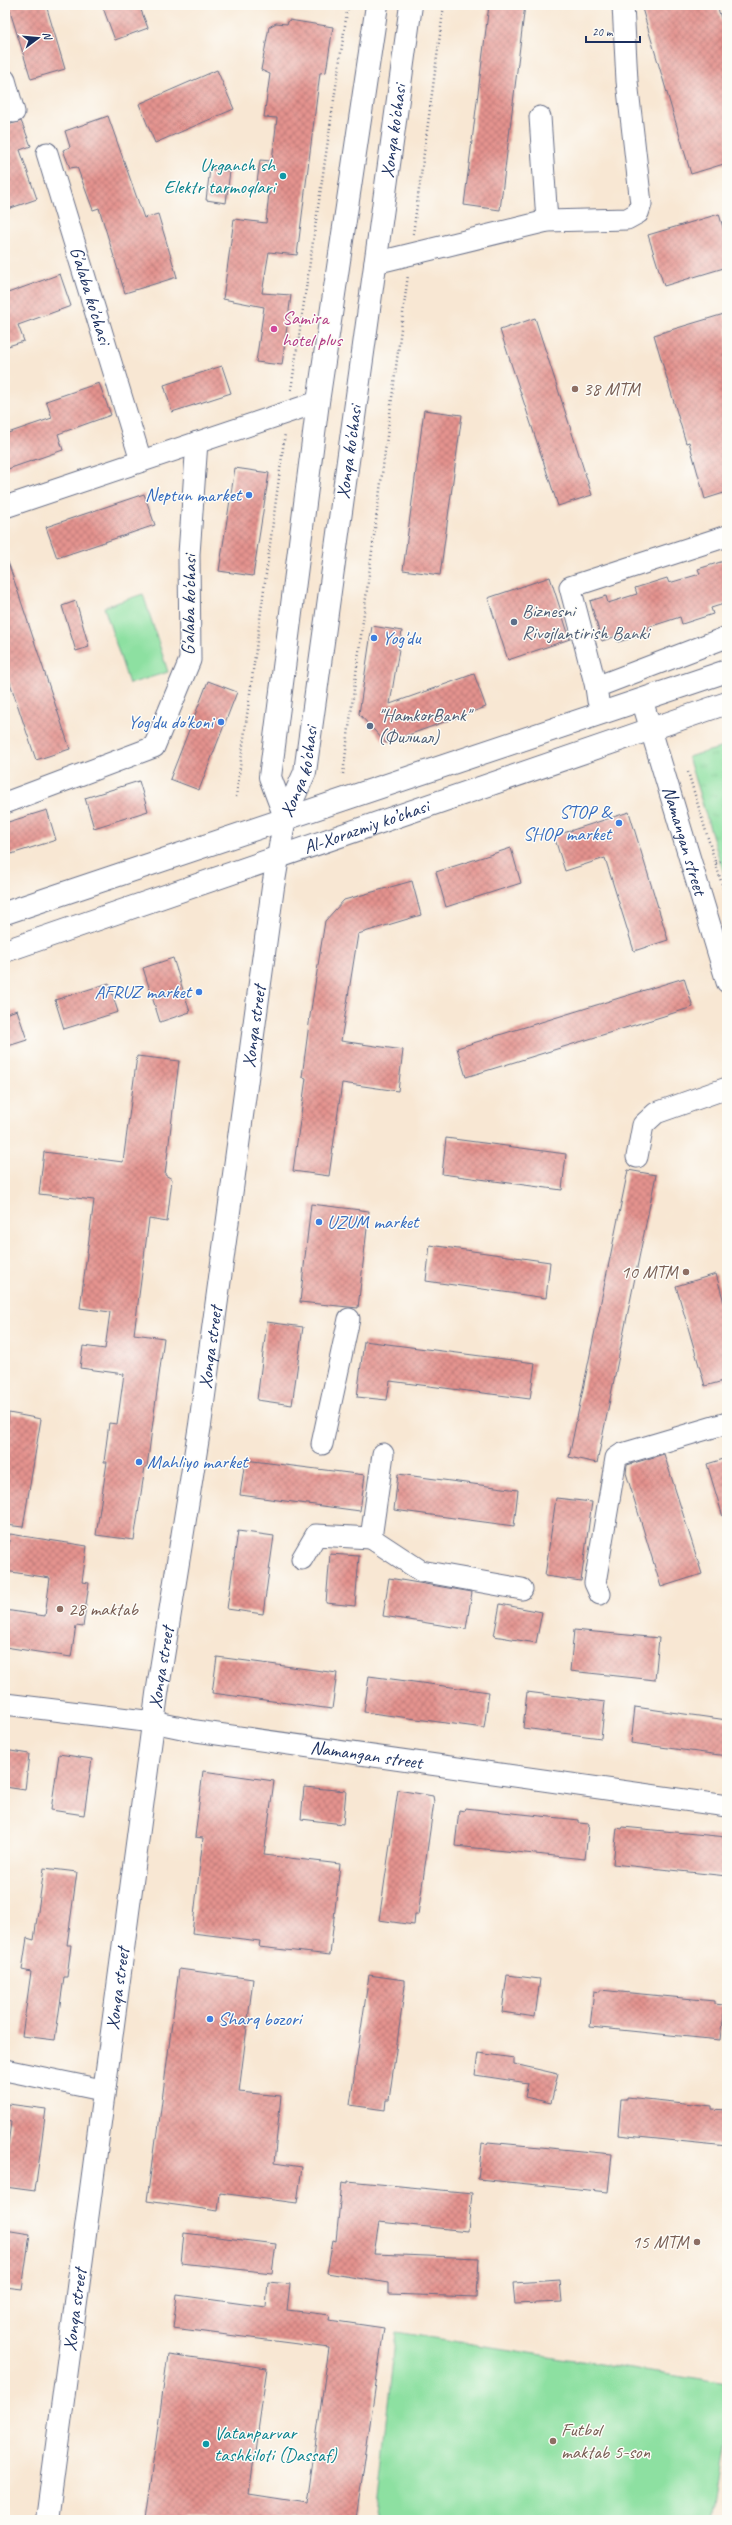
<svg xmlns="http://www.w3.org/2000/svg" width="732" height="2525" viewBox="0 0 732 2525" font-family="Caveat,sans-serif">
	<defs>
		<pattern id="grass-tufts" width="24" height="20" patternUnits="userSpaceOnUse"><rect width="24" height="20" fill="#8de0a1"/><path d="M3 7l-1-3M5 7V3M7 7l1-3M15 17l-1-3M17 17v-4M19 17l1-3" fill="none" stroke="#79c08d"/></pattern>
		<pattern id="building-cross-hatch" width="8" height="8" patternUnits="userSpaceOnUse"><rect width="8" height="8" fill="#e4938e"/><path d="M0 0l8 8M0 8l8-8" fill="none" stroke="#b87877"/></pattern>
	</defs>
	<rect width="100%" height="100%" fill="#fdfcf7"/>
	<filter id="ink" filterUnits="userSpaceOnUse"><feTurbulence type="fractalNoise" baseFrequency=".025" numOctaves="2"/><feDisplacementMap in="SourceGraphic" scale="8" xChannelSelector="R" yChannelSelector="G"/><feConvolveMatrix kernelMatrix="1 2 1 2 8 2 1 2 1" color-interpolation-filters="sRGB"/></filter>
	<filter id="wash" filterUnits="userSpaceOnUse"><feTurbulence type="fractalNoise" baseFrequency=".012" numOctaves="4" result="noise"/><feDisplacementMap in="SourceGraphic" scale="16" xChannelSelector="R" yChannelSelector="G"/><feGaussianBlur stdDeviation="0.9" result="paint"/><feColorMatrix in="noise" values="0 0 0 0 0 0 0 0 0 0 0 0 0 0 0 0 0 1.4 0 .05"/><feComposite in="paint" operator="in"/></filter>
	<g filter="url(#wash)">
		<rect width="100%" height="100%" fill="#f8e7d3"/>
		<path fill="url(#grass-tufts)" stroke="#548880" d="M727,746v138l-39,-127z"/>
		<path fill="#8de0a1" stroke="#548880" d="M143,594l25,78 -39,12 -25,-77z
			M396,2332l331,52v49l-13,87h-339z"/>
		<g id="blocks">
			<path fill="url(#building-cross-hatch)" d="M8,5h38l19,64 -34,10z
				M102,5h37l9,23 -33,12z
				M489,5h36l-25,205 -36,-5z
				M641,5h76l10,34v124l-36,11z
				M289,20l44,7 -7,45 -6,1 -23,182 -28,-3 -7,41 29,2 -9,70 -26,-3 8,-55 -41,-8 11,-80 32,4 3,-31 -13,-2 4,-30 12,1 5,-43 -13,-1 6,-43 -9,-4 8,-43 7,-4 11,1z
				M217,70l17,39 -79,34 -16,-39z
				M108,116l36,102 14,-4 19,63 -52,16 -26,-85 -6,2 -16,-43 -7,1 -7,-18 7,-3 -5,-16z
				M5,120l6,4 10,-3 3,7 7,18 -11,4 17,49 -32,11z
				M210,169l20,2 -4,32 -20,-3z
				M719,214l8,27v26l-63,19 -16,-51z
				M60,274l11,32 -53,19 6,16 -19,6v-53z
				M724,314l3,11v167l-22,7 -16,-57 -3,1 -32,-108z
				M535,318l57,177 -34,11 -58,-176z
				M222,366l9,27 -59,19 -8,-27z
				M99,383l12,32 -53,19 5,16 -58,20v-36l47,-16 -6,-17z
				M424,410l38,5 -22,160 -37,-5z
				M235,468l34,5 -16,103 -34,-5z
				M144,494l11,31 -98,33 -11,-31z
				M727,560v43l-16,5 2,6 -31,10 -2,-7 -31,10 1,6 -32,9 -1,-6 -15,5 -12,-40 16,-5 2,7 29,-9 -2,-6 32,-10 2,5 31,-9 -2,-5z
				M5,562h3l62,187 -34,11 -31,-92z
				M550,577l20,62 -62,21 -20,-62z
				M76,601l13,46 -13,4 -14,-45z
				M372,626l30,5 -12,73 84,-30 12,33 -100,36 -27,-29z
				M208,681l29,11 -38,98 -29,-11z
				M139,781l9,30 -54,17 -9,-30z
				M47,810l9,30 -51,16v-33z
				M629,812l39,128 -34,11 -29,-93 -40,13 -11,-35z
				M511,848l10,35 -75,24 -10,-35z
				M412,881l9,34 -63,19 -17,107 62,9 -5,41 -56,-8 -13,93 -36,-5 13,-93 -4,-1 8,-61 15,-95 19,-21z
				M173,958l17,54 -30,10 -17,-54z
				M684,978l9,29 -227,70 -9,-29z
				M109,983l9,29 -54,17 -9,-29z
				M17,1010l10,30 -22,7v-33z
				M137,1056l42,5 -14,114 7,4 -5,43 -18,-3 -15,115 30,4 -17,129h-2l-11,73 -38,-5 11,-73h-3l5,-39 8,1 7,-50 -44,-6 3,-22 22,3 5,-37 -30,-4 14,-108 -55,-6 5,-42 79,10z
				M446,1138l120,16 -4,36 -120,-16z
				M628,1170l28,5 -59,288 -28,-6z
				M311,1204l58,7 -11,97 -58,-6z
				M430,1245l120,17 -4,36 -120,-17z
				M716,1274l11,39v67l-22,6 -29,-100z
				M267,1322l36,5 -11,78 -35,-5z
				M364,1341l171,22 -5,36 -140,-18 -3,19 -30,-3z
				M9,1413l32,6 -18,108 -18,-2v-83z
				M664,1454l38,120 -41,13 -35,-114 1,-8z
				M727,1458v59h-4l-16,-53z
				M245,1460l120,15 -5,36 -120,-16z
				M398,1474l120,16 -4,36 -120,-16z
				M556,1498l36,4 -11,79 -36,-5z
				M238,1531l36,5 -11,78 -36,-5z
				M10,1534l77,12 -5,36 7,1 -6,44 -7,-1 -5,31 -66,-10v-37l40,6 5,-38 -45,-7z
				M330,1554l29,2 -4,50 -29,-3z
				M389,1578l83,14 -6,37 -83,-13z
				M500,1604l42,8 -6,31 -42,-7z
				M574,1630l85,8 -4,42 -85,-9z
				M217,1657l120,16 -5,36 -120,-16z
				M369,1676l120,16 -5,36 -120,-16z
				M527,1692l78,10 -4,36 -78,-10z
				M635,1707l92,13v36l-96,-13z
				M5,1750l24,4 -4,36 -20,-3z
				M59,1754l33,5 -8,56 -33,-5z
				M203,1771l71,10 -10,74 76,9 -10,91 -71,-8 1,-6 -68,-8 11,-95 -8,-1z
				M304,1787l42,4 -3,33 -42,-5z
				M398,1790l35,6 1,6 -16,113h-3l-1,10 -35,-5z
				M465,1808l114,12v3l10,1 -4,35 -130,-13 4,-36 5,1z
				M623,1827l104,10v39l-114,-12 4,-36 5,1z
				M44,1868l33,4 -10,73h4l-4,32h-3l-9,63 -33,-4 9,-64 -9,-2 5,-32 7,2z
				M179,1969l74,10 -14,113 42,4 -7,67 28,4 -5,36 -77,-10 -2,18 -71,-10 8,-62h2z
				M369,1975l35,5v6h1l-16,114h-3l-1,10 -35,-5z
				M507,1975l33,4 -5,38 -33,-5z
				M600,1990l114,11v3l10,1 -4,35 -130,-13 4,-36 6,1z
				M478,2053l36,5v6l44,10 -7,29 -26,-6 3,-14 -53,-8z
				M627,2097l85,9v3l15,1v36l-109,-11 3,-36h6z
				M8,2104l38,5 -11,82 -30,-4v-19l6,-46 -5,-1z
				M488,2142l124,12 -4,38 -130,-13 4,-36 5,1z
				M348,2181l124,12 -4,38 -89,-9 -5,32 105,4 -2,39 -89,-3v-11l-61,-10 6,-33 3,1 6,-59 6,1z
				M5,2230l25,4 -8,55 -17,-2z
				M184,2233l92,11 -4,29 -91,-10z
				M560,2280l2,22 -47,2 -2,-21z
				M268,2282l22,2 -3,26 43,5 -1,5 55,8 -28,192h-211l23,-166 99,14 -18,126 58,9 22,-155 -156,-20 4,-33 89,12z"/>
		</g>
	</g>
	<g filter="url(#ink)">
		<use href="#blocks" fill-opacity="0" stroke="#686f87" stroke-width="1"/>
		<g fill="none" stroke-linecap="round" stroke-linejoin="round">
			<g stroke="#686f87" stroke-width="23">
				<g id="minor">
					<path d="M5,80l9,32"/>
					<path d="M540,117l7,104"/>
					<path id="s1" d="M47,153l94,308"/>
					<path d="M375,263l172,-42 80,-2 11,-6 3,-9 -14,-123 -4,-76"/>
					<path d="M5,507l313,-105"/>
					<path d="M596,687l-26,-100 157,-51"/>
					<path id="s2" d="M642,700l85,282"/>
					<path d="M598,701l-2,-14 131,-50"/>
					<path d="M5,803l149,-56 36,-87 -1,-106 8,-112"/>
					<path d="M637,1157l6,-32 13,-12 71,-25"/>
					<path d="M322,1444l27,-125"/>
					<path d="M383,1454l-12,84 50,33 101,18"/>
					<path d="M302,1559l14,-24 55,3"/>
					<path d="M600,1594l-5,-11 21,-125 6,-4 105,-31"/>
					<path id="s3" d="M5,1704l148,18 43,9 531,75"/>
					<path d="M5,2070l97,20"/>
				</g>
			</g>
			<g stroke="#686f87" stroke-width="24">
				<g id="major">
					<path d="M285,817l-15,-40 48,-375 59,-397"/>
					<path d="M5,913l722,-242"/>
					<path id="s4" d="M5,951l722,-248"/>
					<path id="s5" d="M47,2520l110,-826 43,-269 73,-538 12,-70 20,-45 106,-767"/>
				</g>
			</g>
			<path stroke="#686f87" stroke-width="2.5" stroke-dasharray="1 3" stroke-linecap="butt" d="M413,234l31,-229
				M291,390l57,-385
				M688,772l39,129
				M343,774l65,-499
				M236,797l49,-364
				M716,863l11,-3"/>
			<use href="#minor" stroke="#fff" stroke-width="21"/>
			<use href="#major" stroke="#fff" stroke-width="22"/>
		</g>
	</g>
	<g fill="#0f9aa8" stroke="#fdfcf7" stroke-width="1.5">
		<circle cx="283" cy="176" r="4"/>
		<circle cx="206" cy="2444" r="4"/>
	</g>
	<circle fill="#d1479c" stroke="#fdfcf7" stroke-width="1.5" cx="274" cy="329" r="4"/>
	<g fill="#8d6e63" stroke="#fdfcf7" stroke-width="1.5">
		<circle cx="575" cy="389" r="4"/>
		<circle cx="686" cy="1272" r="4"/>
		<circle cx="60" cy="1609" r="4"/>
		<circle cx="697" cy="2242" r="4"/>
		<circle cx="553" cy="2441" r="4"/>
	</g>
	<g fill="#3f7fe0" stroke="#fdfcf7" stroke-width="1.5">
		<circle cx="249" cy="495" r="4"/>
		<circle cx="374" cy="638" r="4"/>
		<circle cx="221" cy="722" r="4"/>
		<circle cx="619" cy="823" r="4"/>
		<circle cx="199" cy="992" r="4"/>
		<circle cx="319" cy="1222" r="4"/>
		<circle cx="139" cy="1462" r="4"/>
		<circle cx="210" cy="2019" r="4"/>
	</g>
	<g fill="#5c6f8a" stroke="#fdfcf7" stroke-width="1.5">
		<circle cx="514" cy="622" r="4"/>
		<circle cx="370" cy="726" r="4"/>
	</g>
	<g text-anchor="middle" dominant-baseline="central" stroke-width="3" stroke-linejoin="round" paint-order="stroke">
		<g font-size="19" fill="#1b2f5e" stroke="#fdfcf7">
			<text stroke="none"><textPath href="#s5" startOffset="2416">Xonqa ko'chasi</textPath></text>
			<text stroke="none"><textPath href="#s1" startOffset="149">G'alaba ko'chasi</textPath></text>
			<text stroke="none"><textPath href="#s5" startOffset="2092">Xonqa ko'chasi</textPath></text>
			<text transform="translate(189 605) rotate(-89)">G'alaba ko'chasi</text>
			<text stroke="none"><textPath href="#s5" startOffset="1768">Xonqa ko'chasi</textPath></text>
			<text stroke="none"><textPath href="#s4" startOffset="382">Al-Xorazmiy ko’chasi</textPath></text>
			<text stroke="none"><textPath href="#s2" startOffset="147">Namangan street</textPath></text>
			<text stroke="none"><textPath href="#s5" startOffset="1508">Xonqa street</textPath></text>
			<text stroke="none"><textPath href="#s5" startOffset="1184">Xonqa street</textPath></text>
			<text stroke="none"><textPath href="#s5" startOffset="860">Xonqa street</textPath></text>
			<text stroke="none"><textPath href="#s3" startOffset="365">Namangan street</textPath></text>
			<text stroke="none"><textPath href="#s5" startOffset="536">Xonqa street</textPath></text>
			<text stroke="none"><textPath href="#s5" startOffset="212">Xonqa street</textPath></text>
		</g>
		<g font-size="19" fill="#0d838f" stroke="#fdfcf7" text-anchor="end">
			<text x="275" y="165">Urganch sh<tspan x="275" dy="22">Elektr tarmoqlari</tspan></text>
			<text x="214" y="2433" text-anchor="start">Vatanparvar<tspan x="214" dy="22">tashkiloti (Dassaf)</tspan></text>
		</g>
		<g font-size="19" fill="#b23c85" stroke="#fdfcf7" text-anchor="start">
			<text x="282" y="318">Samira<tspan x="282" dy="22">hotel plus</tspan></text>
		</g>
		<g font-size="19" fill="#785e54" stroke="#fdfcf7" text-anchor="start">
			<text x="583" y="389">38 MTM</text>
			<text x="678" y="1272" text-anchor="end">10 MTM</text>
			<text x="68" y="1609">28 maktab</text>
			<text x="689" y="2242" text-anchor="end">15 MTM</text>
			<text x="561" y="2430">Futbol<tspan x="561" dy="22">maktab 5-son</tspan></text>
		</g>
		<g font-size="19" fill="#366cbe" stroke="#fdfcf7" text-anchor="end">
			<text x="241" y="495">Neptun market</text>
			<text x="382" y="638" text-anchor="start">Yog'du</text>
			<text x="213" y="722">Yog'du do'koni</text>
			<text x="611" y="812">STOP &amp;<tspan x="611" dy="22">SHOP market</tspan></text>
			<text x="191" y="992">AFRUZ market</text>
			<text x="327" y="1222" text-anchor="start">UZUM market</text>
			<text x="147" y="1462" text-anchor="start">Mahliyo market</text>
			<text x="218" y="2019" text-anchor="start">Sharq bozori</text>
		</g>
		<g font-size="19" fill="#4e5e75" stroke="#fdfcf7" text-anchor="start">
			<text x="522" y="611">Biznesni<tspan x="522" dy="22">Rivojlantirish Banki</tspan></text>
			<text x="378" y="715">"HamkorBank"<tspan x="378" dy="22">(Филиал)</tspan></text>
		</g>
	</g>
	<rect width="732" height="2525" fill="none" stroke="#fdfcf7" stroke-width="20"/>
	<g transform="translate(38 38) rotate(74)" stroke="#fdfcf7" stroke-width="3" paint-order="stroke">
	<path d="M0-3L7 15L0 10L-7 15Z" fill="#1b2f5e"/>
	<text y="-6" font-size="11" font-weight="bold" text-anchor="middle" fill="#1b2f5e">N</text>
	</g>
	<path d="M586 36v6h54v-6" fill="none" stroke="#1b2f5e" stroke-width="2"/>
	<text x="592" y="36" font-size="12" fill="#1b2f5e" stroke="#fdfcf7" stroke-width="3" paint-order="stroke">20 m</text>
</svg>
